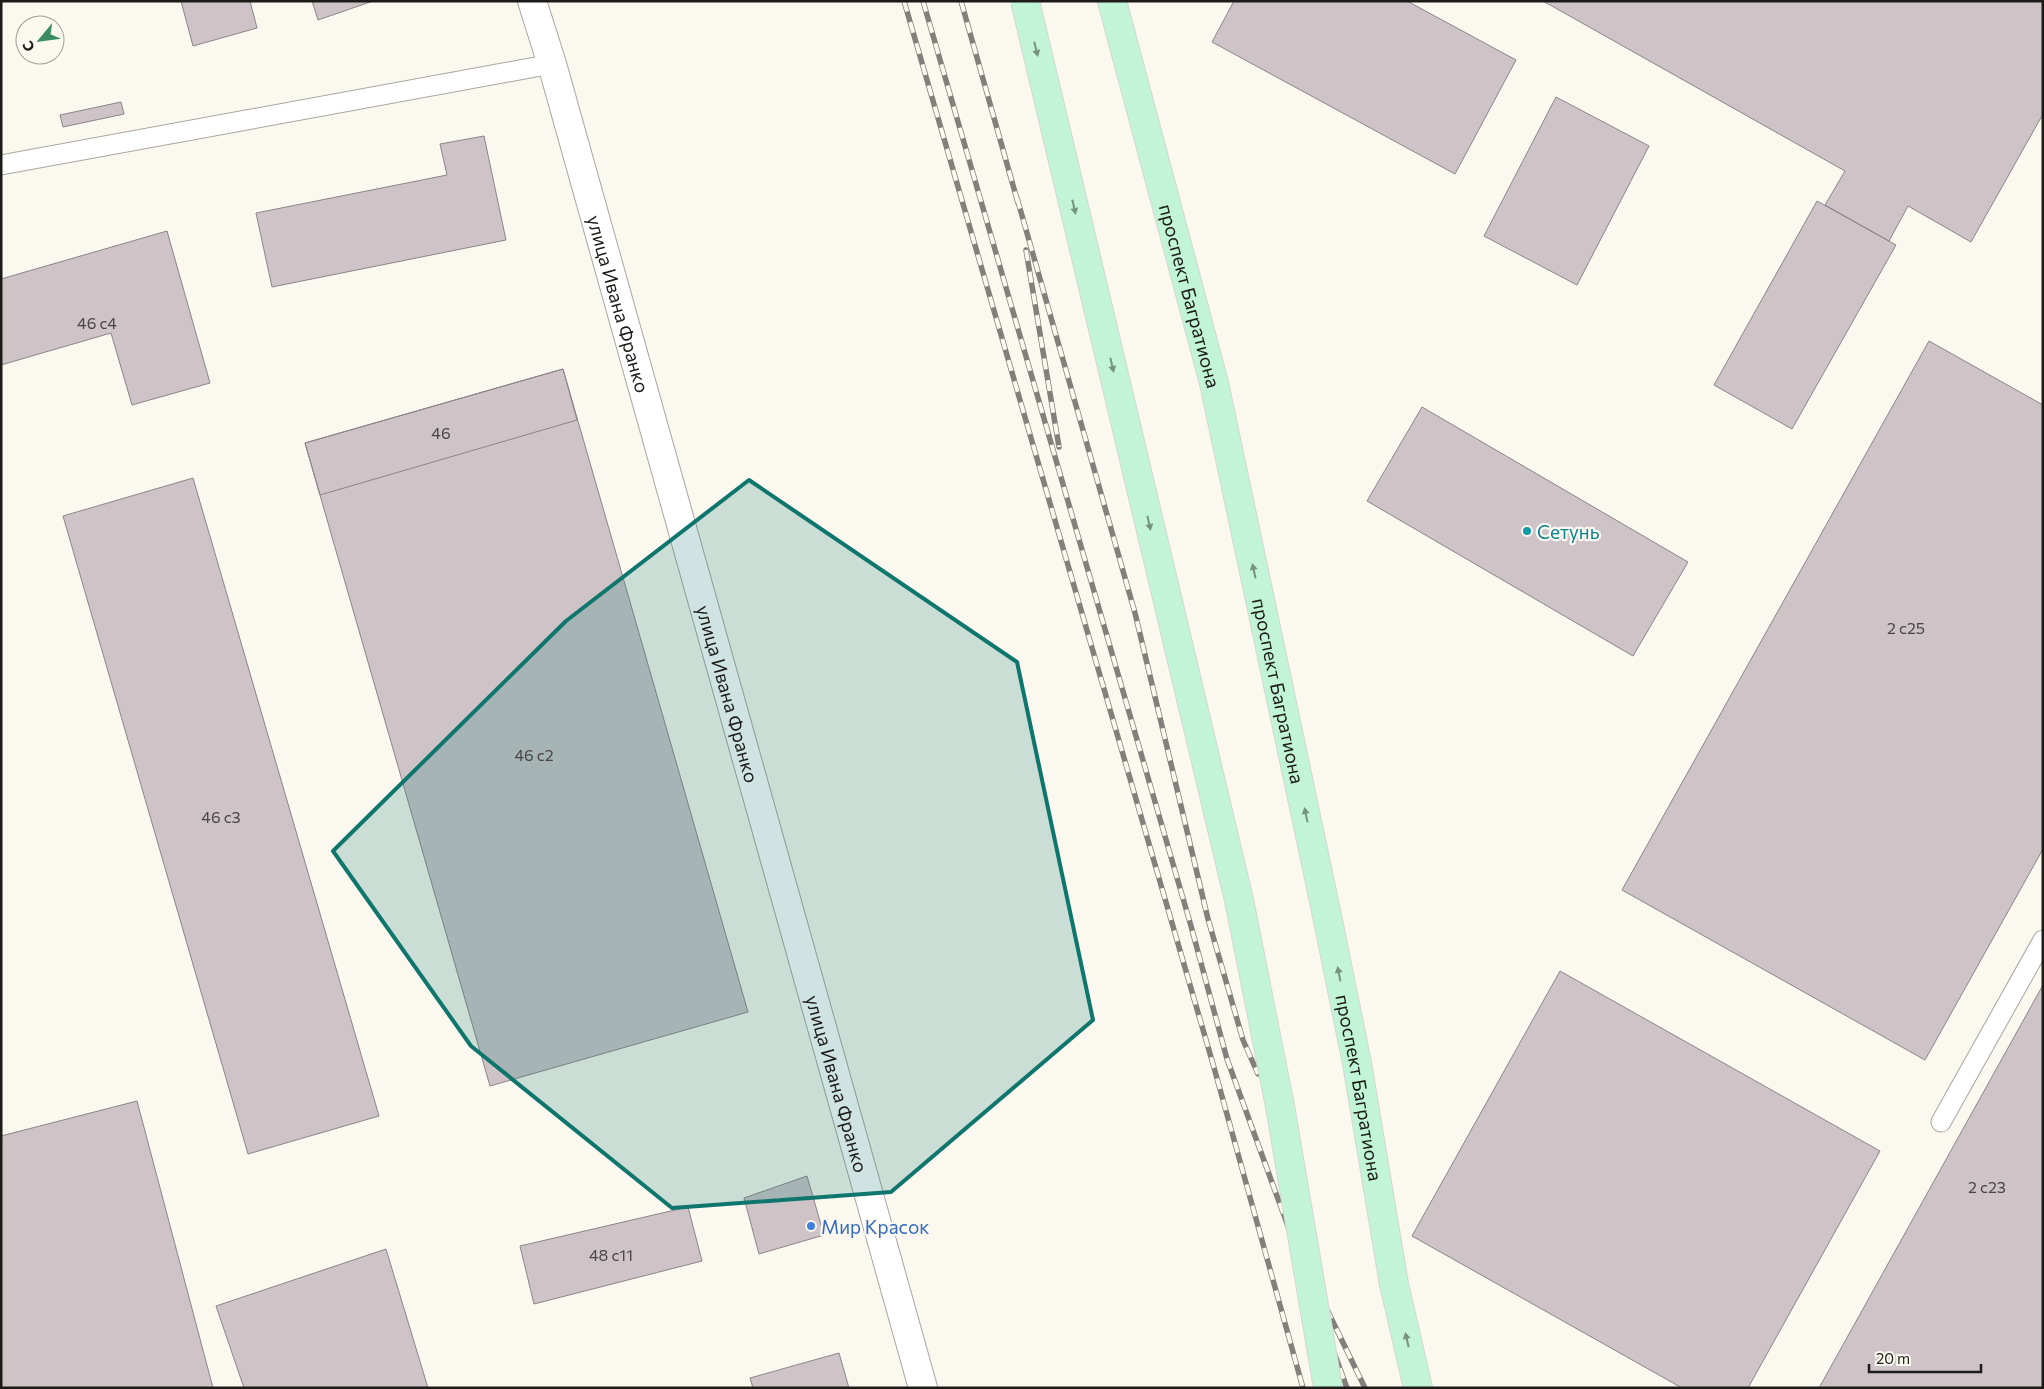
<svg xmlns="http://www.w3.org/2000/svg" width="2044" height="1389" viewBox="0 0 2044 1389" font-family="Commissioner,sans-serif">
	<rect width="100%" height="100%" fill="#faf8ef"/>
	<path fill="#cec4c8" stroke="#8c8488" d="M181,1h69l7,27 -64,18z
		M312,1h61l-55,19z
		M1234,1h173l109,59 -61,114 -243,-132z
		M1543,1h500v113l-72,128 -63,-36 -19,35 -64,-36 20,-34z
		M1556,97l93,49 -72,139 -93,-49z
		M121,102l3,12 -61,13 -3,-12z
		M484,136l22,104 -234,47 -16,-74 191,-38 -7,-31z
		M1817,201l79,44 -104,184 -78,-44z
		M167,231l43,152 -78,22 -21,-72 -110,32v-86z
		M1929,341l114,64v444l-118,211 -303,-170z
		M563,369l185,643 -258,74 -185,-643z
		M563,369l14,51 -257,75 -15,-52z
		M1422,407l266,155 -55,94 -266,-155z
		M193,478l186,638 -131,38 -185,-638z
		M1560,971l320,180 -132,237h-66l-270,-152z
		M2043,985v403h-224z
		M137,1101l76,287h-212v-252z
		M807,1176l17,59 -65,19 -15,-56z
		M688,1207l14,54 -168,43 -14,-58z
		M386,1249l42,139h-184l-28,-82z
		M839,1353l10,35h-96l-3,-10z"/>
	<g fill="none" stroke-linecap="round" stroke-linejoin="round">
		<g stroke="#a8a69e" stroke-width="21">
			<path id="service" d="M1,165l551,-101
				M1941,1122l102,-182"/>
		</g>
		<g stroke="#a8a69e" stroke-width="30">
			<g id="minor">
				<path id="s1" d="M532,1l20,63 371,1324"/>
			</g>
		</g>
		<g stroke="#d6d6d5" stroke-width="30">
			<g id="primary">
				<path id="s2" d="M1112,1l102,382 111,523 32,157 37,221 24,104"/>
			</g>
		</g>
		<use href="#service" stroke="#fff" stroke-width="19"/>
		<use href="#minor" stroke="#fff" stroke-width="28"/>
		<use href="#primary" stroke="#c2f4d7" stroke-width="28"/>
		<g stroke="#81807a" stroke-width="5.5">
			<path id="rail" d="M904,1l309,1063 90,324
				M923,1l268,925 36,133 120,329
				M961,1l57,202
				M1017,198l118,415 73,306 35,121 15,34
				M1026,250l33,197
				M1317,1289l48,99"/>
		</g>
		<use href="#rail" stroke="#faf8ef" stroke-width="4" stroke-dasharray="11" stroke-linecap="butt"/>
		<g stroke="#d6d6d5" stroke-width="30" stroke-linecap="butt">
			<path id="primary-bridge" d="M1025,1l214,899 41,206 48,282"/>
		</g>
		<use href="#primary-bridge" stroke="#c2f4d7" stroke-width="28"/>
	</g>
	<defs><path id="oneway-solid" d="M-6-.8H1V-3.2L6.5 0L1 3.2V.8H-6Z" transform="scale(1.25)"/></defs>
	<g fill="#779281">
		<use href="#oneway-solid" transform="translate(1036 49) rotate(76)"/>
		<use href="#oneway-solid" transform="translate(1074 207) rotate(77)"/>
		<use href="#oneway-solid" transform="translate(1112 365) rotate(77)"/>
		<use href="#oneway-solid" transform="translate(1149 523) rotate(77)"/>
		<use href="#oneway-solid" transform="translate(1254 571) rotate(-102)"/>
		<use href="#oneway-solid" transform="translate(1306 815) rotate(-102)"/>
		<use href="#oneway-solid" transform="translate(1339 974) rotate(-101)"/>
		<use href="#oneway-solid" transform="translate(1407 1340) rotate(-103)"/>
	</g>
	<path fill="#0f766e" fill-opacity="0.2" stroke="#0f766e" stroke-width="4" stroke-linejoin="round" d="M749,480l268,182 76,358 -202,172 -219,16 -201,-162 -138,-195 233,-230z"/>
	<circle fill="#0f9aa8" stroke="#faf8ef" stroke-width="2" cx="1527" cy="531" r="5"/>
	<circle fill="#3f7fe0" stroke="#faf8ef" stroke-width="2" cx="811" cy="1226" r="5"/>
	<g text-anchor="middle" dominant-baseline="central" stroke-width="4.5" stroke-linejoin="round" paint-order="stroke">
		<g font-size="16" fill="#484544">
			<text x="97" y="322">46 с4</text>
			<text x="441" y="432">46</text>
			<text x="1906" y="627">2 с25</text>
			<text x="534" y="754">46 с2</text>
			<text x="221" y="816">46 с3</text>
			<text x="1987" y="1186">2 с23</text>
			<text x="611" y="1254">48 с11</text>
		</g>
		<g font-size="19" fill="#1c1b18" stroke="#faf8ef">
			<text stroke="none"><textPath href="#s2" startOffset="305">проспект Багратиона</textPath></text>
			<text stroke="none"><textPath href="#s1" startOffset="315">улица Ивана Франко</textPath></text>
			<text stroke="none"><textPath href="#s2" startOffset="710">проспект Багратиона</textPath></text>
			<text stroke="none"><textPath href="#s1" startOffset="720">улица Ивана Франко</textPath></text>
			<text stroke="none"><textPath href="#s1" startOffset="1125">улица Ивана Франко</textPath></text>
			<text stroke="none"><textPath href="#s2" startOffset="1115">проспект Багратиона</textPath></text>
		</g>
		<g font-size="19" fill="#0d838f" stroke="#faf8ef" text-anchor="start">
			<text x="1537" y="531">Сетунь</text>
		</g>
		<g font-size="19" fill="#366cbe" stroke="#faf8ef" text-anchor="start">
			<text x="821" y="1226">Мир Красок</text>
		</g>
	</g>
	<rect width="2044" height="1389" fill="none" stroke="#1c1b18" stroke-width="5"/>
	<g transform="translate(40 40) rotate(241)"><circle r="24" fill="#faf8ef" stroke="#a1a099"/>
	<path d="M0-4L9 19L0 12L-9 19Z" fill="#398c5e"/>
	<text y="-8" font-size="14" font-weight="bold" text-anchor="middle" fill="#1c1b18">С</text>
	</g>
	<path d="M1869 1364v8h112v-8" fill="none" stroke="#1c1b18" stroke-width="2.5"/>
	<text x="1876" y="1364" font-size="15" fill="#1c1b18" stroke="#faf8ef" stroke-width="4" paint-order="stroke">20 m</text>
</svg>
